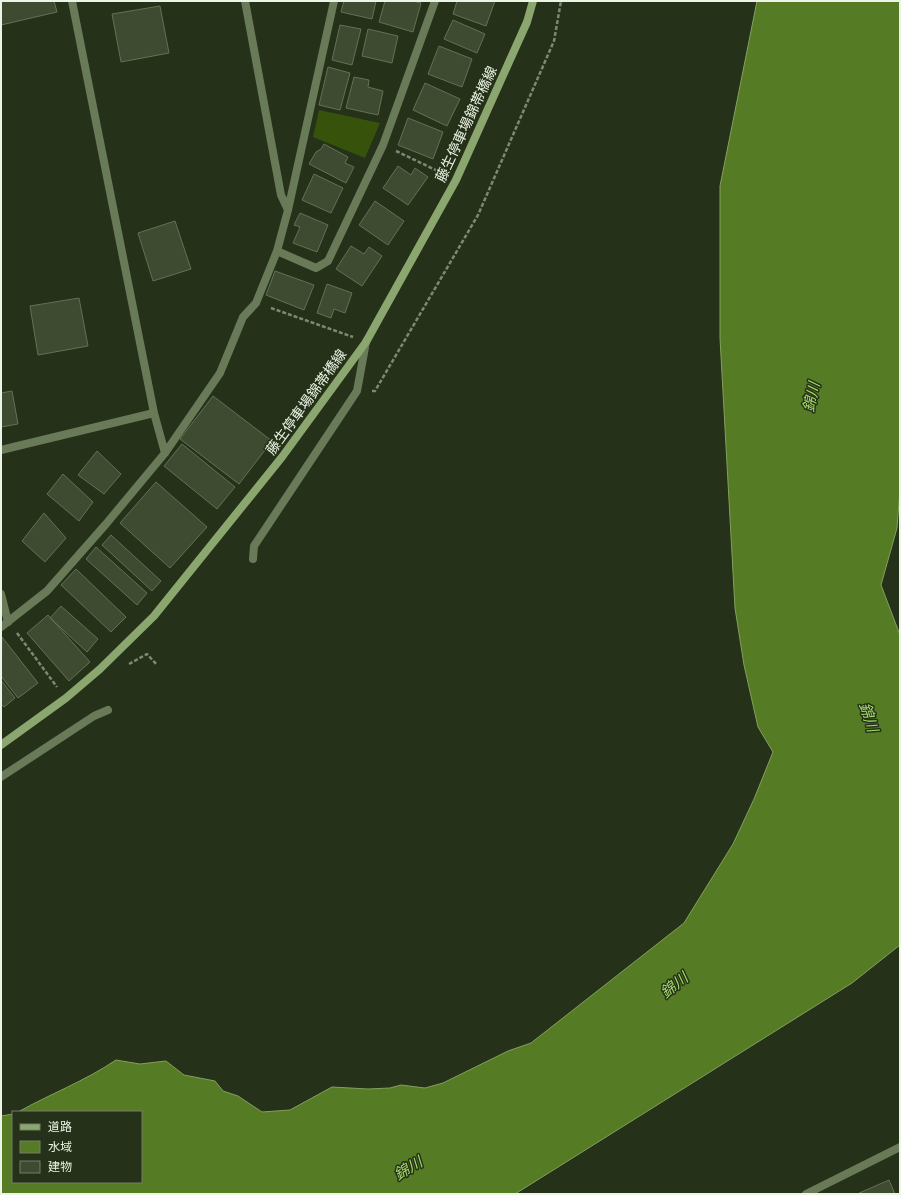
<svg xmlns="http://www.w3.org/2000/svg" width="901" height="1195" viewBox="0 0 901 1195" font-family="Montserrat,'Noto Sans JP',sans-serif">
	<rect width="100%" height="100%" fill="#253118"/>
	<path fill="#36520b" d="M319,110l61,13 -15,35 -52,-21z"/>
	<path fill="#567b25" stroke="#83a05f" d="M757,1h143v489l-3,38 -16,57 19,50v310l-48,38 -337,211h-514v-78l12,-2v68h128v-70h-123c32,-18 67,-31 98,-52l24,4 26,-3 18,14 31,6 8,10 15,5 24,16 28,-2 42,-23 36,2 22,-1 11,-3 24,3 18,-5 65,-32 23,-8 153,-120 49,-79 21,-45 19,-47 -15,-25 -14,-62 -9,-57 -15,-270v-152z"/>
	<path fill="#3e4b31" stroke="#637156" d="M1,1h53l3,11 -56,13z
		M344,1h32l-4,18 -31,-7z
		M385,1h28l8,2 -8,29 -34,-10z
		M457,1h38l-9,25 -33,-12z
		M160,6l9,47 -48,9 -9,-48z
		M453,20l32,14 -8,19 -33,-14z
		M340,25l21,4 -9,36 -20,-5z
		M368,29l30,7 -6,27 -30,-7z
		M439,46l33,13 -10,28 -34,-13z
		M328,67l22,6 -10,37 -21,-5z
		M354,77l15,3 -1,7 15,4 -5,24 -32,-7z
		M425,83l35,16 -13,27 -34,-16z
		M408,118l35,14 -10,27 -35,-14z
		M324,144l24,13 -3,6 9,4 -8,16 -37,-19 7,-12 5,-3z
		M398,166l13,9 4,-7 13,9 -20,28 -25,-17z
		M314,174l29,14 -12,25 -29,-13z
		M375,201l29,20 -16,24 -29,-20z
		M300,213l28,12 -11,27 -24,-9 7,-16 -6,-2z
		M175,221l16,48 -38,12 -15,-48z
		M351,246l13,8 5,-7 13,9 -20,30 -26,-17z
		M275,271l39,14 -10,25 -38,-15z
		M327,284l25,9 -7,20 -11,-4 -3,9 -14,-5z
		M79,298l9,48 -50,9 -8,-49z
		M12,391l6,33 -17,3v-34z
		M213,396l59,45 -33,43 -59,-45z
		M182,444l53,43 -18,22 -53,-43z
		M97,451l24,23 -17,20 -26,-19z
		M63,474l30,28 -14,19 -32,-27z
		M156,482l51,45 -37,41 -50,-45z
		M44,513l22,25 -21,24 -23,-21z
		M111,535l50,46 -9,10 -50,-46z
		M96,547l51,46 -10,12 -51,-46z
		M76,569l50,48 -15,15 -50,-47z
		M61,606l37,33 -11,13 -37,-34z
		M48,615l42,47 -21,19 -42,-48z
		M2,637l36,46 -20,15 -17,-22z
		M1,680l14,18 -11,9 -3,-3z
		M889,1180l6,14h-38z"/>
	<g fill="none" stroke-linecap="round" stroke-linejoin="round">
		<path stroke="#7e8974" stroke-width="2.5" stroke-dasharray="4 2" stroke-linecap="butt" d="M396,151l46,22
			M271,308l82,29
			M372,391h3l103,-176 76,-174 7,-40
			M17,633l40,54
			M129,664l18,-10 10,11"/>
		<path stroke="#697a58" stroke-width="8" d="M72,1l82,412 11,40
			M245,1l36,194 7,15
			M277,251l39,17 12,-7 55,-116 52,-144
			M1,450l153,-37
			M253,559l1,-13 103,-155 9,-49
			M1,594l7,28
			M1,627l46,-36 59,-67 59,-71 55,-80 23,-56 13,-14 21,-52 11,-41 46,-209
			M1,777l93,-61 14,-6
			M806,1194l94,-47"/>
		<path stroke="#8ba66f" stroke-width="8" d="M1,745l65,-47 34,-29 54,-53 128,-159 84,-115 90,-162 71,-158 6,-21"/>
	</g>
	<g text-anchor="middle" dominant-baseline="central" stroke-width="3" stroke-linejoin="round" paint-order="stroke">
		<g font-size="14" fill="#ecf5e5" stroke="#253118">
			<text transform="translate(466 124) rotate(-65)">藤生停車場錦帯橋線</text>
			<text transform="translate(306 402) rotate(-54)">藤生停車場錦帯橋線</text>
		</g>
		<g font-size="15" font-style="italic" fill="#a6da6a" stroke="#253118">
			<text transform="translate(811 397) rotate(-78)">錦川</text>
			<text transform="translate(869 717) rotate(72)">錦川</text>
			<text transform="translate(674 985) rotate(-39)">錦川</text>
			<text transform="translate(408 1168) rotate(-31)">錦川</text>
		</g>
	</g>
	<rect width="901" height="1195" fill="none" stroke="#ecf5e5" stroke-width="4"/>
	<rect x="12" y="1111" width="130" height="72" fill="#253118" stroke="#757f6a"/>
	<rect x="20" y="1124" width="20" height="6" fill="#8ba66f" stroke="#757f6a"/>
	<text x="48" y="1131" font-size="12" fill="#ecf5e5">道路</text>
	<rect x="20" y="1141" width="20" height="12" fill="#567b25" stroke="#757f6a"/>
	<text x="48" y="1151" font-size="12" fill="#ecf5e5">水域</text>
	<rect x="20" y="1161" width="20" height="12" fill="#3e4b31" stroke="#757f6a"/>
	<text x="48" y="1171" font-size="12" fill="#ecf5e5">建物</text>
</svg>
